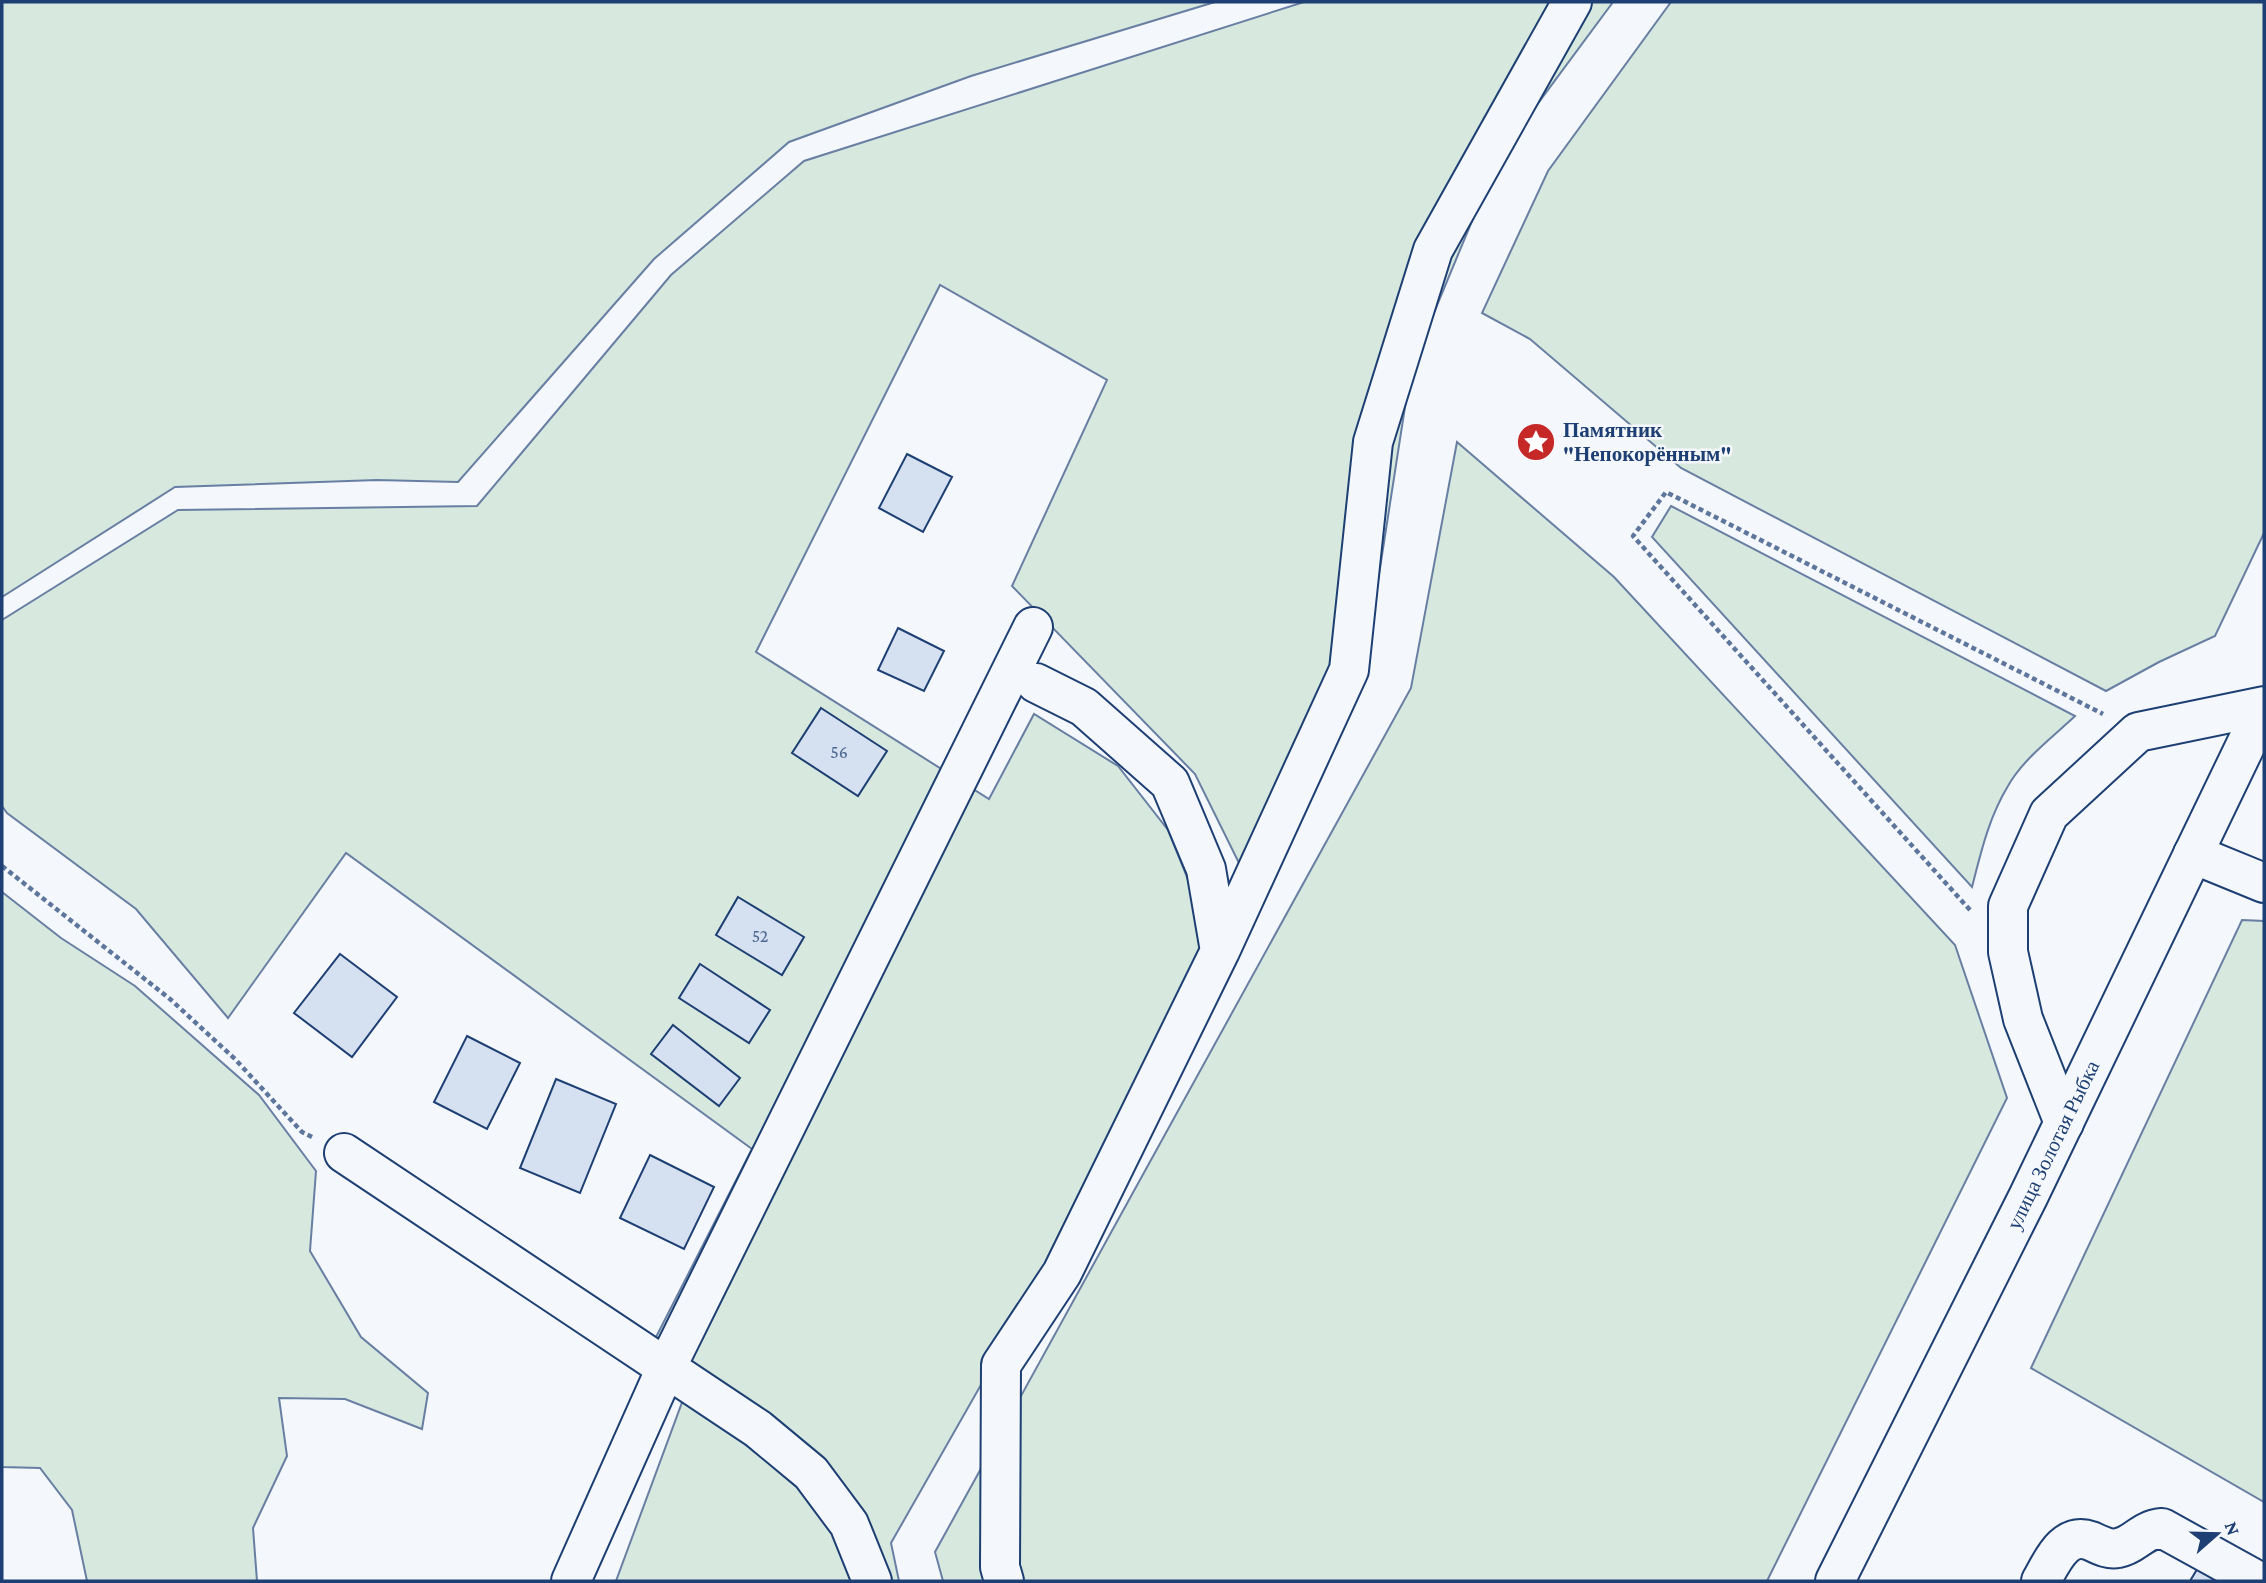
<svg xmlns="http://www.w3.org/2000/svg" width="2266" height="1583" viewBox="0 0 2266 1583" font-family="'Crimson Pro',serif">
	<rect width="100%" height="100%" fill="#f4f7fb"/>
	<path fill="#d7e8df" stroke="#687fa3" stroke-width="2" d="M2,2h1213l-244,74 -182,66 -135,117 -196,223 -81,-2 -202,7 -173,110z
		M1304,2h309l-114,154 -88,212 -48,310 -124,185 -44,-89 -183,-188 95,-206 -167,-95 -184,367 233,147 45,-85 84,52 50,64 30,74 15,73 -322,566 8,38h-283l68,-184 -31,-54 99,-194 -406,-296 -118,165 -92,-109 -129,-96 -5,-7v-186l176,-110 299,-4 194,-231 133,-114z
		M1671,2h593v531l-49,103 -56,26 -53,29 -425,-223 -151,-129 -48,-26 66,-142z
		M1457,442l157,135 341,368 52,153 -240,483h-824l-8,-29 476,-864z
		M1671,506l404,210c-22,21 -52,43 -67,70 -19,31 -27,66 -36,101l-320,-350z
		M2,892l59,46 74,48 124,109 57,76 -6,80 51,86 67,56 -6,36 -77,-30 -66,-1 8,58 -34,72 4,53h-170l-15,-71 -32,-42 -38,-1z
		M2242,920l22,1v581l-233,-134z"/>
	<path fill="#d5e0f0" stroke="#1d3f73" stroke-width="2" d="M907,454l45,23 -29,55 -44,-24z
		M898,628l46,23 -20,40 -46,-21z
		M821,708l66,43 -29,45 -66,-43z
		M738,897l66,40 -22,38 -66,-40z
		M340,954l57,43 -45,60 -58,-44z
		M700,964l70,46 -21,33 -70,-45z
		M673,1025l67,53 -21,28 -68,-52z
		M467,1036l53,27 -33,66 -53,-27z
		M556,1079l60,25 -36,89 -60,-25z
		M650,1155l64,32 -30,62 -64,-31z
		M2202,1561l36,20h-48z"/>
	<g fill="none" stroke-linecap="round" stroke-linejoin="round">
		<g stroke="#1d3f73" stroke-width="42">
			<path id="minor" d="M1036,683l48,24 86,76 36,86 14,82
				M2193,854l71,29
				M2064,1123l-41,-104 -15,-67v-46l41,-92 89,-82 126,-26
				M344,1153l414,276 53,44 38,51 23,57
				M571,1581l95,-213 367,-741
				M1004,1581l-4,-14 1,-202 61,-92 158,-322 129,-281 24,-228 60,-192 139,-248
				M2041,1581c11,-19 23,-50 50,-40 9,4 17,9 27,7 17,-3 23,-18 44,-20l96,53"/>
		</g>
		<g stroke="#1d3f73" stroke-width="42">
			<path id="highway" d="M1835,1581l193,-384 236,-490"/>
		</g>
		<path stroke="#5e769c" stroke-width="4.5" stroke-dasharray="5 3.5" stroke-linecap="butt" d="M2,866l168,133 65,60 67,73 10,5
			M1970,910l-337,-374 33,-44 437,222"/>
		<use href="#minor" stroke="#f4f7fb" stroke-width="38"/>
		<use href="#highway" stroke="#f4f7fb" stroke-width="38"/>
	</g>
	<defs>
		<g id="sight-disc" transform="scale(2.0125)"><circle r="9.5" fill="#c62828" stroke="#f4f7fb"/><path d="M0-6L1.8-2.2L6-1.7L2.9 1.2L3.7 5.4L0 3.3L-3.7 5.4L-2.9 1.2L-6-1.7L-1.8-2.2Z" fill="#fff"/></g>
	</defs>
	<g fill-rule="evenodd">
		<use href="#sight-disc" x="1536" y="442"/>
	</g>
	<g text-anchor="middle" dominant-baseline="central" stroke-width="5" stroke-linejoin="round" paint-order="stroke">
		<g font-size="18" fill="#4b6792">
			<text x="839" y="752">56</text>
			<text x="760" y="936">52</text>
		</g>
		<g font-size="21" font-weight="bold" fill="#1d3f73" stroke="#f4f7fb" text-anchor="start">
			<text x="1563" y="430">Памятник<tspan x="1563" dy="24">"Непокорённым"</tspan></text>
		</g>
		<g font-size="21" fill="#1d3f73" stroke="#f4f7fb">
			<text transform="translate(2053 1145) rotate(-64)">улица Золотая Рыбка</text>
		</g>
	</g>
	<rect width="2266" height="1583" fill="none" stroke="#1d3f73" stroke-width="7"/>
	<g transform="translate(2217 1534) rotate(70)" stroke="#f4f7fb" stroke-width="5" paint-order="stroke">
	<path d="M0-5L12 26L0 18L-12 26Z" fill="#1d3f73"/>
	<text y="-10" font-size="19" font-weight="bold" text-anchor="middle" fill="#1d3f73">N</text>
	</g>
</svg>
